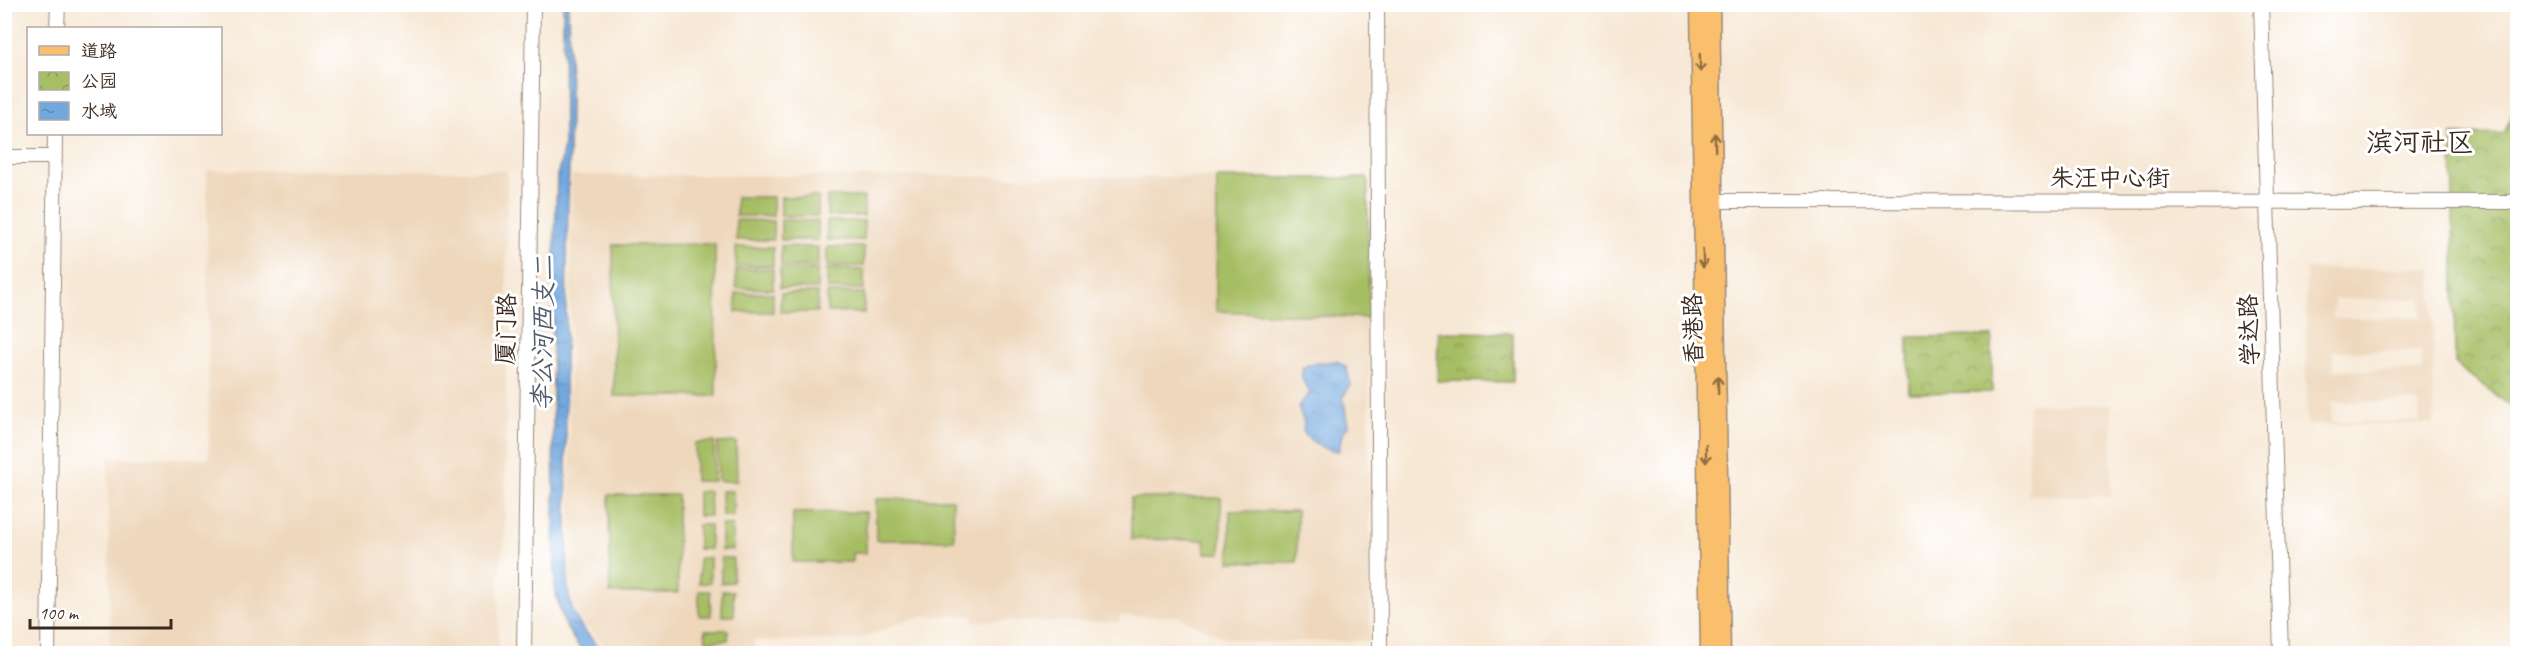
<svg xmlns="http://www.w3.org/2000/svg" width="2522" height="658" viewBox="0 0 2522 658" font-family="Caveat,'LXGW WenKai TC',sans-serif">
	<defs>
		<pattern id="park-crowns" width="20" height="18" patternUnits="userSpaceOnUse" patternTransform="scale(1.5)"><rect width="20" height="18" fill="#a6be64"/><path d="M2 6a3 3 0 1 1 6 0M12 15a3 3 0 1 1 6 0" fill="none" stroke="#889b52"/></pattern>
		<pattern id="water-ripples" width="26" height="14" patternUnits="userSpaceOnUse" patternTransform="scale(1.5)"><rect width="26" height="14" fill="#72a8e0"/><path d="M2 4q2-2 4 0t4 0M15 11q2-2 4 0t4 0" fill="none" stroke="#5f89b5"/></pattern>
	</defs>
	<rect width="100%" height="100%" fill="#fff"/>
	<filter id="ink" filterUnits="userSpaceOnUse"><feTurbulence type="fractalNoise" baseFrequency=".0167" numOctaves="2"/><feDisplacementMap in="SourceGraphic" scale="12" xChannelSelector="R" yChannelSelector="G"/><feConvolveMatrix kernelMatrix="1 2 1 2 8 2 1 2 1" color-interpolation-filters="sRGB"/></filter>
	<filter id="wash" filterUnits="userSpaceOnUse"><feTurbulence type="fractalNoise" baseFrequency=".008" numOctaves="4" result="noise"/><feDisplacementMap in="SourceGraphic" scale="24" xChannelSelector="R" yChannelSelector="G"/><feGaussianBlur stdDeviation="1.35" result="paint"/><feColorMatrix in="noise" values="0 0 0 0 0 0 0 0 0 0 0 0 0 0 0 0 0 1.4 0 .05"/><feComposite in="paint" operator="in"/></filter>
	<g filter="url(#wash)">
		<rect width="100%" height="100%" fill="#f7e8d5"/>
		<path fill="#eed7bb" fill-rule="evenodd" d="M207,170l300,1 -2,369 -6,35 -1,78h-388l-2,-195h101z
			M572,175l796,3 2,463 -118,1 -29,-5 -46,-21h-57l-1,6 -146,-1v-5h-50l-15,3 -38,17 -15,4 -101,1v12h-143l-31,-33 -7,-17 -2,-13 -2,-194z
			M2432,268l2,156 -127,1 -1,-156zM2334,299h87l1,19h-89zM2333,351h88l1,20 -88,-1zM2332,402h87l1,19 -88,1z
			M2029,404l83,1 -1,91 -83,-1z"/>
		<path fill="#a6be64" stroke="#707441" stroke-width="1.5" d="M1217,178h151l1,140 -153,-7z
			M736,197h37v19h-37z
			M781,197h37v19h-37z
			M827,197h37v19h-37z
			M736,220l37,1v19h-37z
			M781,220l37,1v19h-37z
			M827,221h37v19h-37z
			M715,244l1,152h-102l-1,-151z
			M781,246l37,1v19h-37z
			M736,247h37v19h-37z
			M827,247h37v19h-37z
			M736,269h37v20l-37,-1z
			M780,269h37v20l-37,-1z
			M827,269l37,1v19h-37z
			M736,293h37v19h-37z
			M781,293h37l-1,19h-37z
			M827,293h37v20l-37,-1z
			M714,442v39h-19v-38z
			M736,442l1,39h-19l-1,-38z
			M709,491l1,25h-12v-24z
			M721,491h12v25h-11z
			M609,495h68l1,98h-68z
			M1131,498h90v55h-16v-13l-74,-1z
			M876,499h77l1,41h-78z
			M1230,511h67v51h-67z
			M866,512v41h-14v9h-59v-49z
			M698,525h12v24h-12z
			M721,525h11l1,25h-12z
			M699,558h11v25h-11z
			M721,558h12v24l-12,1z
			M699,591h11l1,25h-12z
			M722,591h11l1,25h-12z
			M705,630h23v10l-22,1z"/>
		<path fill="url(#park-crowns)" stroke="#707441" stroke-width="1.5" d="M2517,103v308l-62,-47 -3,-229 52,-1z
			M1438,332l75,1v49l-76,-1z
			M1992,336v56l-83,1 -1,-56z"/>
		<path fill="url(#water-ripples)" stroke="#56697f" stroke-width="1.5" d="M563,5h5l2,97 -5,265 3,222c5,34 15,40 37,64h-21c-19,-24 -23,-34 -29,-65l-3,-255 5,-158 4,-13 3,-18z
			M1337,361l9,6 5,17 -8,13 5,29 -6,8 -3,17c-11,0 -28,-8 -35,-18 -3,-5 0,-3 0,-9 0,-5 -5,-12 -6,-18l12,-13 -8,-14v-11c11,-7 23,-5 35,-7z"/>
	</g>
	<g filter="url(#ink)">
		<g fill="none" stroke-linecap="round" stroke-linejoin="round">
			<g stroke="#99897a" stroke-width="16">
				<path id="minor" d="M1377,4l3,650
					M2261,4l20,650
					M57,28l1,-24
					M4,157h51
					M1707,201l811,1
					M48,654l7,-520
					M524,654l9,-650"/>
			</g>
			<g stroke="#99897a" stroke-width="19">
				<path id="major" d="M1699,4l10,650
					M1711,4l11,650"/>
			</g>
			<use href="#minor" stroke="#fff" stroke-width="14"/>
			<use href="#major" stroke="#f9bf6d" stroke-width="16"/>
		</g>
		<defs><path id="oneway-shaft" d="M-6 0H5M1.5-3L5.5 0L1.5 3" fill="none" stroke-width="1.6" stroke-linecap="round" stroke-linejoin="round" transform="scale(1.5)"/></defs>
		<g stroke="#906d42">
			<use href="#oneway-shaft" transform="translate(1700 63) rotate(89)"/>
			<use href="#oneway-shaft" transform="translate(1715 142) rotate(-91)"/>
			<use href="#oneway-shaft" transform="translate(1703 259) rotate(89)"/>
			<use href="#oneway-shaft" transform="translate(1718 385) rotate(-91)"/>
			<use href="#oneway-shaft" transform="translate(1706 454) rotate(89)"/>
		</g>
	</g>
	<g text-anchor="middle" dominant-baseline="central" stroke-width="6" stroke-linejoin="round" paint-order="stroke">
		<g font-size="24" fill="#3b2a1e" stroke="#fff">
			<text x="2110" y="178">朱汪中心街</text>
			<text transform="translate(506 329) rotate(-89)">厦门路</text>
			<text transform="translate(1693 329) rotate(-91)">香港路</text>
			<text transform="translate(2249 330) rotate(-92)">学达路</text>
		</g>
		<g font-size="26" font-style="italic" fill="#515c6c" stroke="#fff">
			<text transform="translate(543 333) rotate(-89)">李公河西支二</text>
		</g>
		<g font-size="27" fill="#3b2a1e" stroke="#fff">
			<text x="2420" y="142">滨河社区</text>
		</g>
	</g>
	<rect width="2522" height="658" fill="none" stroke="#fff" stroke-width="24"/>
	<rect x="27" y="27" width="195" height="108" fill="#ffffff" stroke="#b1aaa5" stroke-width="1.5"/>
	<rect x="39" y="46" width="30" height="9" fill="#f9bf6d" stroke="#b1aaa5" stroke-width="1.5"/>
	<text x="81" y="57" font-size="18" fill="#3b2a1e">道路</text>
	<rect x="39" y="72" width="30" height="18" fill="url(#park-crowns)" stroke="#b1aaa5" stroke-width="1.5"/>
	<text x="81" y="87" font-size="18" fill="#3b2a1e">公园</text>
	<rect x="39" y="102" width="30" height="18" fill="url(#water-ripples)" stroke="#b1aaa5" stroke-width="1.5"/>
	<text x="81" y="117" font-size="18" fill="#3b2a1e">水域</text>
	<path d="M30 619v9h141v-9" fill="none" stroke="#3b2a1e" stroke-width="3"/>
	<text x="39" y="619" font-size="18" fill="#3b2a1e" stroke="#ffffff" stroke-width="4.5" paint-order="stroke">100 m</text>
</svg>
